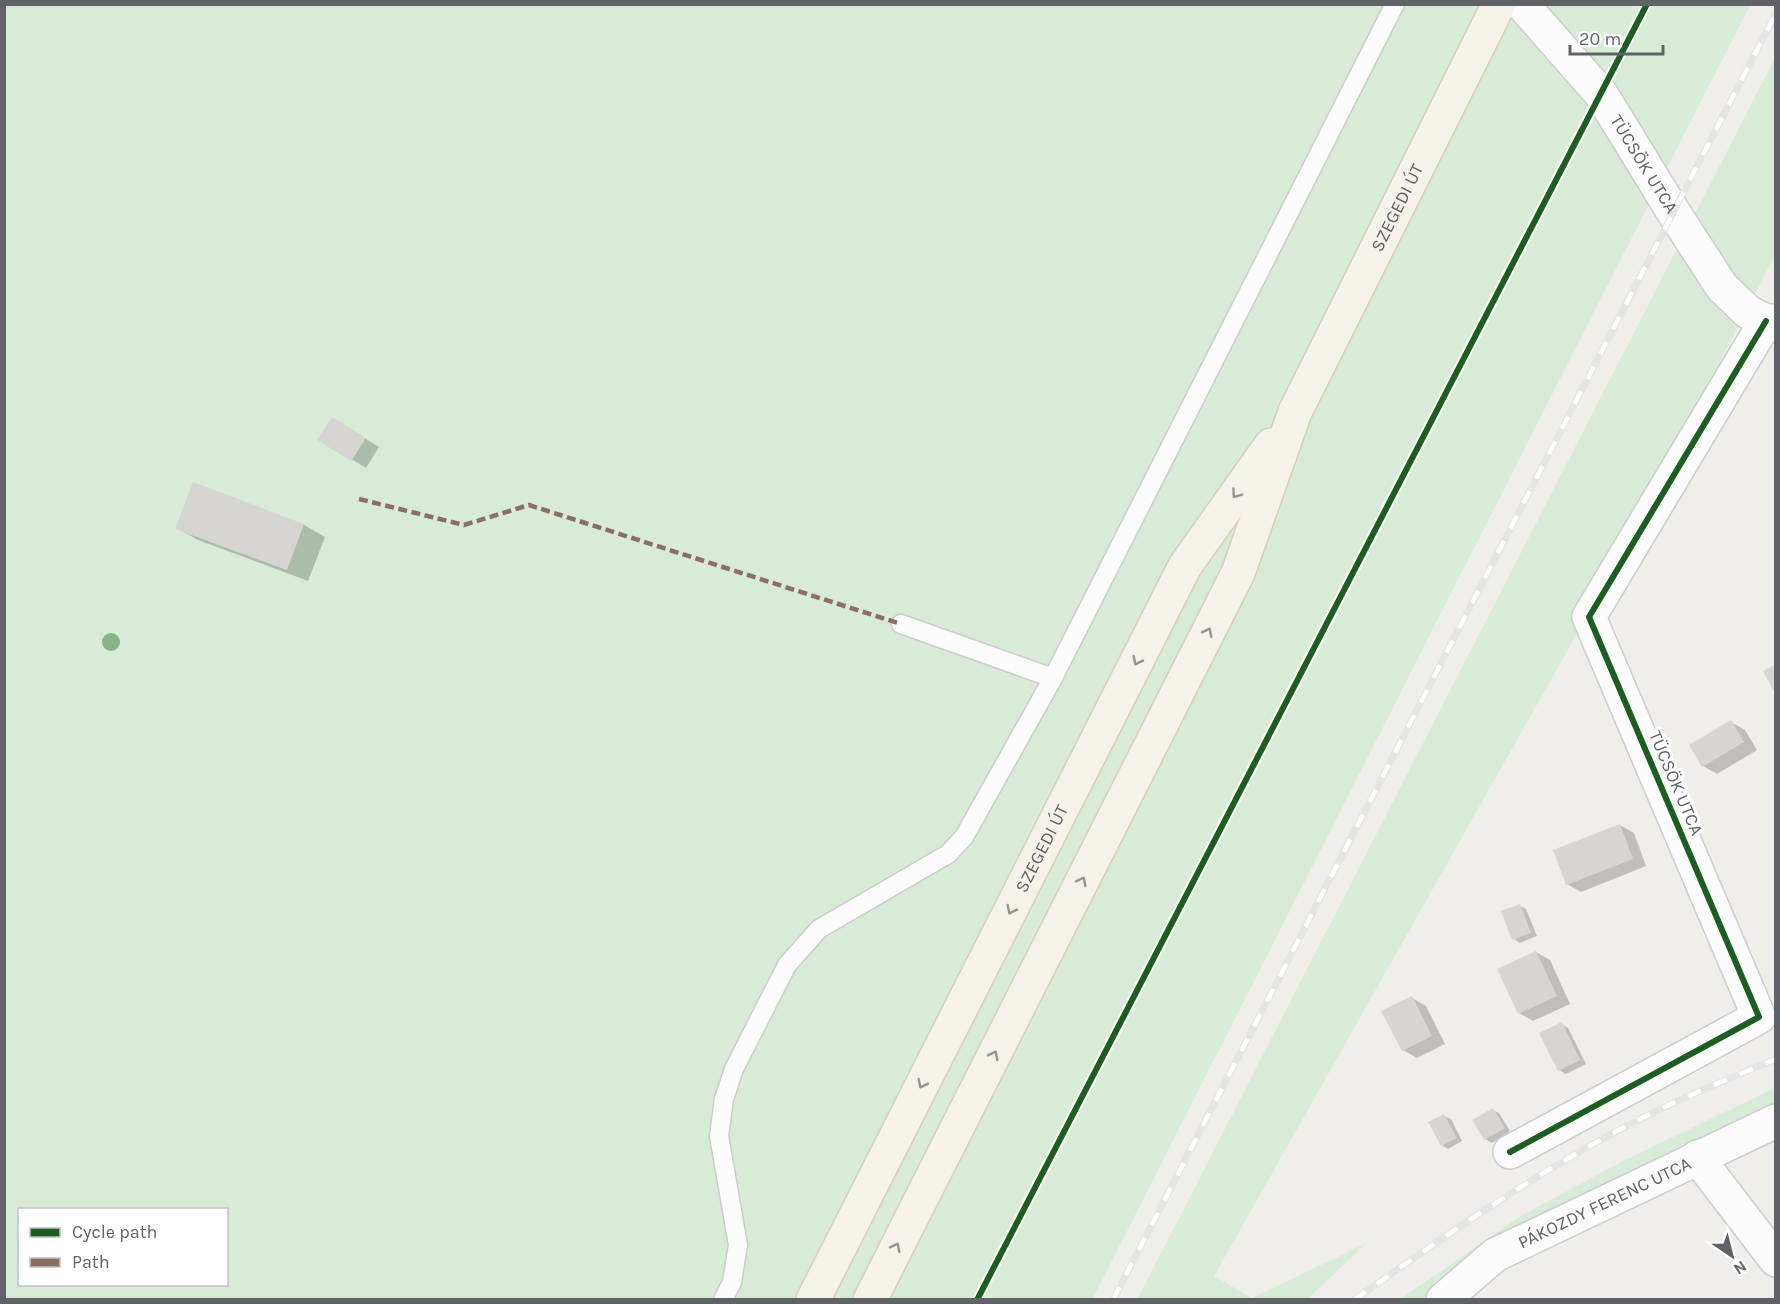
<svg xmlns="http://www.w3.org/2000/svg" width="1780" height="1304" viewBox="0 0 1780 1304" font-family="Karla,sans-serif">
	<rect width="100%" height="100%" fill="#efeeea"/>
	<path fill="#d8ebd6" fill-rule="evenodd" d="M4,5h1746l-658,1295 -1087,-1zM20,1210h206v74h-206z
		M1775,58v197l-158,308 -403,713 38,22 113,-54 -57,55 -171,1z
		M1775,1088v52l-98,44 -176,86 -32,29 -70,1 120,-83 106,-57z"/>
	<path fill="#0003" d="M347,427l32,20 -13,21 -47,-29z
		M193,484l111,41 21,12 -17,44 -110,-41 -21,-12z
		M1731,722l14,8 12,20 -40,24 -14,-8z
		M1620,825l14,8 12,33 -65,26 -14,-8z
		M1520,906l6,3 11,27 -17,7 -6,-4z
		M1536,952l14,8 20,44 -37,17 -14,-8z
		M1412,998l14,8 19,38 -28,14 -14,-8z
		M1562,1024l6,4 18,36 -20,10 -7,-4z
		M1493,1110l6,3 11,18 -18,12 -7,-4z
		M1444,1116l7,3 11,22 -14,8 -6,-4z"/>
	<path fill="#d6d5d3" d="M332,417l34,21 -15,23 -34,-21z
		M193,482l111,42 -17,46 -112,-41z
		M1776,664v31l-13,-24z
		M1731,720l13,22 -42,25 -13,-22z
		M1620,824l13,35 -67,26 -13,-35z
		M1520,904l11,29 -19,7 -11,-29z
		M1536,951l21,45 -39,18 -21,-45z
		M1412,996l20,40 -30,15 -21,-40z
		M1562,1022l18,38 -22,11 -19,-38z
		M1493,1108l12,20 -21,12 -12,-20z
		M1444,1114l13,24 -16,8 -13,-24z"/>
	<g fill="none" stroke-linecap="round" stroke-linejoin="round">
		<g stroke="#cbcccc" stroke-width="21">
			<path id="service" d="M901,624l152,54
				M723,1300l9,-18 6,-37 -19,-109 5,-37 10,-30 53,-104 32,-36 129,-75 16,-17 89,-159 342,-674"/>
		</g>
		<g stroke="#cbcccc" stroke-width="36">
			<g id="minor">
				<path id="s1" d="M1522,4l79,90 73,119 48,74 26,25 18,9h10"/>
				<path d="M1510,1152l249,-135 -170,-400 177,-296"/>
				<path d="M1697,1157l79,103"/>
				<path id="s2" d="M1443,1300l52,-45 281,-134"/>
			</g>
		</g>
		<g stroke="#d7ceb8" stroke-width="36">
			<g id="primary">
				<path id="s3" d="M813,1300l372,-734 86,-121"/>
				<path id="s4" d="M870,1300l368,-727 57,-161 204,-408"/>
			</g>
		</g>
		<use href="#service" stroke="#fdfcfc" stroke-width="18"/>
		<use href="#minor" stroke="#fdfcfc" stroke-width="33"/>
		<use href="#primary" stroke="#f4f2e9" stroke-width="33"/>
		<g stroke="#e4e4e4" stroke-width="7">
			<path id="rail" d="M1113,1300l663,-1287
				M1354,1300c82,-58 164,-115 252,-163 54,-30 112,-54 170,-78"/>
		</g>
		<use href="#rail" stroke="#fff" stroke-width="4.5" stroke-dasharray="14" stroke-linecap="butt"/>
		<path stroke="#8d6e63" stroke-width="4.5" stroke-dasharray="9 4.5" stroke-linecap="butt" d="M359,499l105,26 65,-20 372,119"/>
		<g stroke="#fff" stroke-width="10">
			<path id="cycleway" d="M1510,1152l249,-135 -170,-400 177,-296
				M977,1300l670,-1296"/>
		</g>
		<use href="#cycleway" stroke="#1b5e20" stroke-width="6"/>
	</g>
	<circle fill="#88b388" cx="111" cy="642" r="9"/>
	<defs><path id="oneway-chevron" d="M-2-3.5L2.5 0L-2 3.5" fill="none" stroke-width="1.6" stroke-linecap="round" stroke-linejoin="round" transform="scale(1.5)"/></defs>
	<g stroke="#939595">
		<use href="#oneway-chevron" transform="translate(1236 494) rotate(125)"/>
		<use href="#oneway-chevron" transform="translate(1208 632) rotate(-63)"/>
		<use href="#oneway-chevron" transform="translate(1137 661) rotate(117)"/>
		<use href="#oneway-chevron" transform="translate(1082 881) rotate(-63)"/>
		<use href="#oneway-chevron" transform="translate(1011 910) rotate(117)"/>
		<use href="#oneway-chevron" transform="translate(994 1055) rotate(-63)"/>
		<use href="#oneway-chevron" transform="translate(922 1084) rotate(117)"/>
		<use href="#oneway-chevron" transform="translate(896 1247) rotate(-63)"/>
	</g>
	<g text-anchor="middle" dominant-baseline="central" stroke-width="6" stroke-linejoin="round" paint-order="stroke">
		<g font-size="18" fill="#5f6368" stroke="#fff">
			<text stroke="none"><textPath href="#s1" startOffset="202">TÜCSÖK UTCA</textPath></text>
			<text stroke="none"><textPath href="#s4" startOffset="1214">SZEGEDI ÚT</textPath></text>
			<text transform="translate(1676 783) rotate(67)">TÜCSÖK UTCA</text>
			<text stroke="none"><textPath href="#s3" startOffset="506">SZEGEDI ÚT</textPath></text>
			<text stroke="none"><textPath href="#s2" startOffset="190">PÁKOZDY FERENC UTCA</textPath></text>
		</g>
	</g>
	<rect width="1780" height="1304" fill="none" stroke="#5f6368" stroke-width="12"/>
	<rect x="18" y="1208" width="210" height="78" fill="#ffffff" stroke="#bfc1c3" stroke-width="1.5"/>
	<rect x="30" y="1228" width="30" height="9" fill="#1b5e20" stroke="#bfc1c3" stroke-width="1.5"/>
	<text x="72" y="1238" font-size="18" fill="#5f6368">Cycle path</text>
	<rect x="30" y="1258" width="30" height="9" fill="#8d6e63" stroke="#bfc1c3" stroke-width="1.5"/>
	<text x="72" y="1268" font-size="18" fill="#5f6368">Path</text>
	<g transform="translate(1732 1256) rotate(145)" stroke="#ffffff" stroke-width="4.5" paint-order="stroke">
	<path d="M0-4.5L10 22L0 15L-10 22Z" fill="#5f6368"/>
	<text y="-9" font-size="16" font-weight="bold" text-anchor="middle" fill="#5f6368">N</text>
	</g>
	<path d="M1570 45v9h93v-9" fill="none" stroke="#5f6368" stroke-width="3"/>
	<text x="1579" y="45" font-size="18" fill="#5f6368" stroke="#ffffff" stroke-width="4.5" paint-order="stroke">20 m</text>
</svg>
